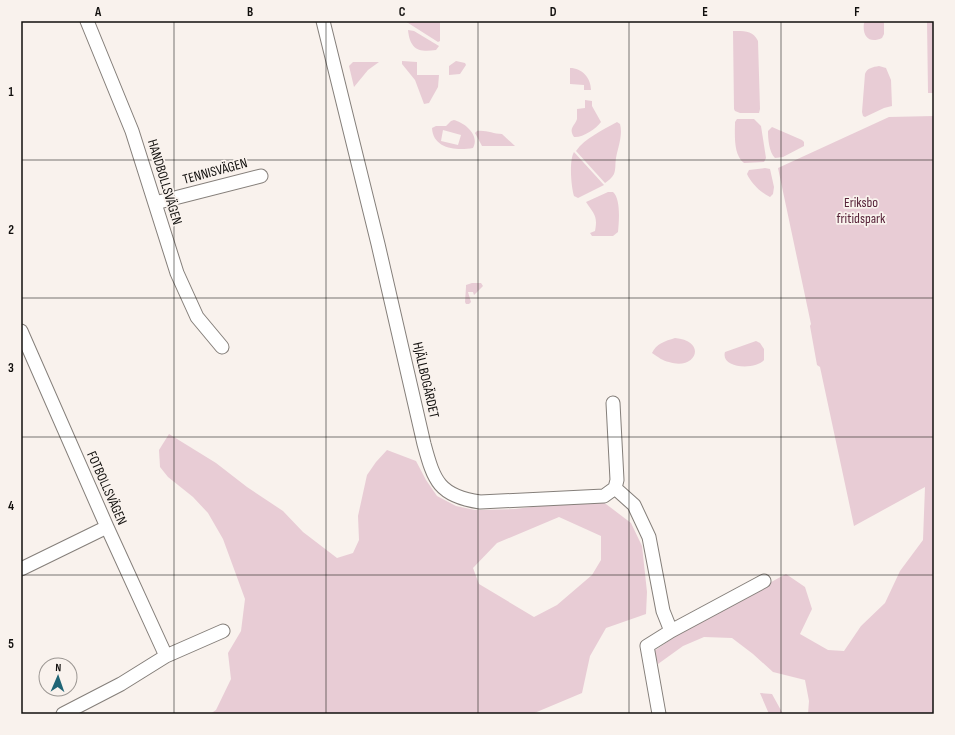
<svg xmlns="http://www.w3.org/2000/svg" width="955" height="735" viewBox="0 0 955 735" font-family="'Sofia Sans Condensed',sans-serif">
	<rect width="100%" height="100%" fill="#f9f2ed"/>
	<path fill="#e8ccd5" fill-rule="evenodd" d="M405,21h35v20l-2,1z
		M866,21h16l2,2v11l-2,4c-13,6 -20,-2 -18,-15z
		M927,21h7v72h-6z
		M408,30l6,1 25,15 -3,4c-19,3 -26,-2 -28,-20z
		M733,31c10,0 20,-1 25,10l2,68 -1,4h-19l-5,-2 -1,-2z
		M402,61l15,1v13h22l-1,12 -9,16 -5,1 -9,-24 -13,-16z
		M456,61l9,2 1,2 -6,9 -11,1v-9z
		M353,62h26l-11,8 -14,17 -5,-21z
		M879,66l7,2 5,12 1,26 -8,2 -19,9 -2,-1 -1,-4 3,-38c2,-6 8,-7 14,-8z
		M570,68c12,0 21,10 21,22h-7v-5l-14,-1z
		M585,100l7,1v5l9,16c-5,7 -19,16 -27,15 -6,-9 1,-11 3,-18 0,-3 0,-7 0,-10l8,-1z
		M934,116v598h-126l1,-13 -4,-21 -32,-8 -20,-18 -21,-16 -28,-1 -21,9 -25,18 -4,-13 41,-28 91,-49 19,13 7,22 -12,25 28,16 16,1 17,-25 24,-23 15,-32 23,-31 2,-53 -71,39 -34,-159 -3,-2 -7,-39 1,-2 -33,-156 111,-51z
		M737,119h17l7,7 5,32 -2,4 -20,1c-11,-8 -9,-29 -9,-41z
		M454,120c11,3 26,15 19,28 -16,3 -40,1 -41,-20l4,-2h10l5,-5zM443,130l18,5 -3,10 -17,-4z
		M617,122l3,2c3,11 -2,23 -4,34 -1,6 0,11 -2,16 -2,4 -6,7 -9,9l-29,-32c9,-13 27,-21 41,-29z
		M772,127l30,13 2,2v4l-21,11 -8,1c-6,-6 -7,-19 -7,-27z
		M477,131c10,-1 16,3 25,3l13,12h-33l-7,-13z
		M574,152l30,33 -26,13 -4,-2c-3,-10 -5,-36 0,-44z
		M765,168l5,1 4,18 -1,7 -3,3c-9,-4 -19,-14 -23,-23l2,-4z
		M608,192h5c8,7 6,30 5,40l-5,4h-21l-2,-3 5,-2c3,-15 -1,-17 -9,-29z
		M472,283h9l2,3 -9,9 -1,-3h-5l3,10 -2,2h-3l-1,-2 1,-15v-2z
		M675,338c33,3 21,33 -6,24 -6,-1 -11,-5 -17,-9 4,-9 13,-12 23,-15z
		M756,341l4,2 4,6v11c-8,10 -44,9 -39,-8z
		M169,434l47,29 31,24 36,24 20,21 34,26 16,-5 6,-13 -1,-24 9,-41 9,-13 11,-12 29,11 10,19 11,16 19,10 19,4 40,-1 41,-5 46,-3 29,22 11,23 5,46 -1,22 -40,14 -16,28 -8,37 -50,21h-322l6,-4 15,-31 -3,-26 13,-22 4,-32 -22,-60 -15,-26 -15,-16 -25,-20 -8,-10 -1,-17zM559,517l42,19v24l-9,15 -35,30 -23,12 -55,-33 -6,-16 24,-25z
		M760,693l12,1 11,20h-14z"/>
	<g fill="none" stroke-linecap="round" stroke-linejoin="round">
		<g stroke="#857f7a" stroke-width="15">
			<path id="street" d="M87,21l45,110 45,142 20,44 25,30
				M323,21l55,223 46,200c10,37 15,52 56,58l124,-6 11,-8 2,-8 -4,-77
				M155,203l106,-27
				M21,331l86,196 59,129
				M615,488l19,17 15,32 14,74 8,20
				M21,569l86,-42
				M63,714l58,-30 45,-28 57,-25
				M659,714l-12,-68 24,-15 93,-50"/>
		</g>
		<use href="#street" stroke="#fff" stroke-width="13"/>
	</g>
	<path fill="none" stroke="#110f0d" stroke-width="1" stroke-opacity="0.55" d="M174,21v693M326,21v693M478,21v693M629,21v693M781,21v693M21,160h913M21,298h913M21,437h913M21,575h913"/>
	<g text-anchor="middle" dominant-baseline="central" stroke-width="3.5" stroke-linejoin="round" paint-order="stroke">
		<g font-size="14" fill="#110f0d" stroke="#f9f2ed">
			<text transform="translate(215 171) rotate(-15)">TENNISVÄGEN</text>
			<text transform="translate(165 182) rotate(73)">HANDBOLLSVÄGEN</text>
			<text transform="translate(426 380) rotate(77)">HJÄLLBOGÄRDET</text>
			<text transform="translate(107 488) rotate(66)">FOTBOLLSVÄGEN</text>
		</g>
		<g font-size="14" fill="#58243a" stroke="#f9f2ed">
			<text x="861" y="202">Eriksbo<tspan x="861" dy="16">fritidspark</tspan></text>
		</g>
	</g>
	<rect width="955" height="735" fill="none" stroke="#f9f2ed" stroke-width="44"/>
	<g transform="translate(58 677) rotate(2)"><circle r="19" fill="#f9f2ed" stroke="#9c9793"/>
	<path d="M0-3L7 15L0 10L-7 15Z" fill="#206576"/>
	<text y="-6" font-size="11" font-weight="bold" text-anchor="middle" fill="#110f0d">N</text>
	</g>
	<rect x="22" y="22" width="911" height="691" fill="none" stroke="#110f0d" stroke-width="1.5"/>
	<g font-size="13" text-anchor="middle" font-weight="bold" fill="#110f0d">
		<text x="98" y="16">A</text>
		<text x="250" y="16">B</text>
		<text x="402" y="16">C</text>
		<text x="553" y="16">D</text>
		<text x="705" y="16">E</text>
		<text x="857" y="16">F</text>
		<text x="11" y="96">1</text>
		<text x="11" y="234">2</text>
		<text x="11" y="372">3</text>
		<text x="11" y="510">4</text>
		<text x="11" y="648">5</text>
	</g>
</svg>
